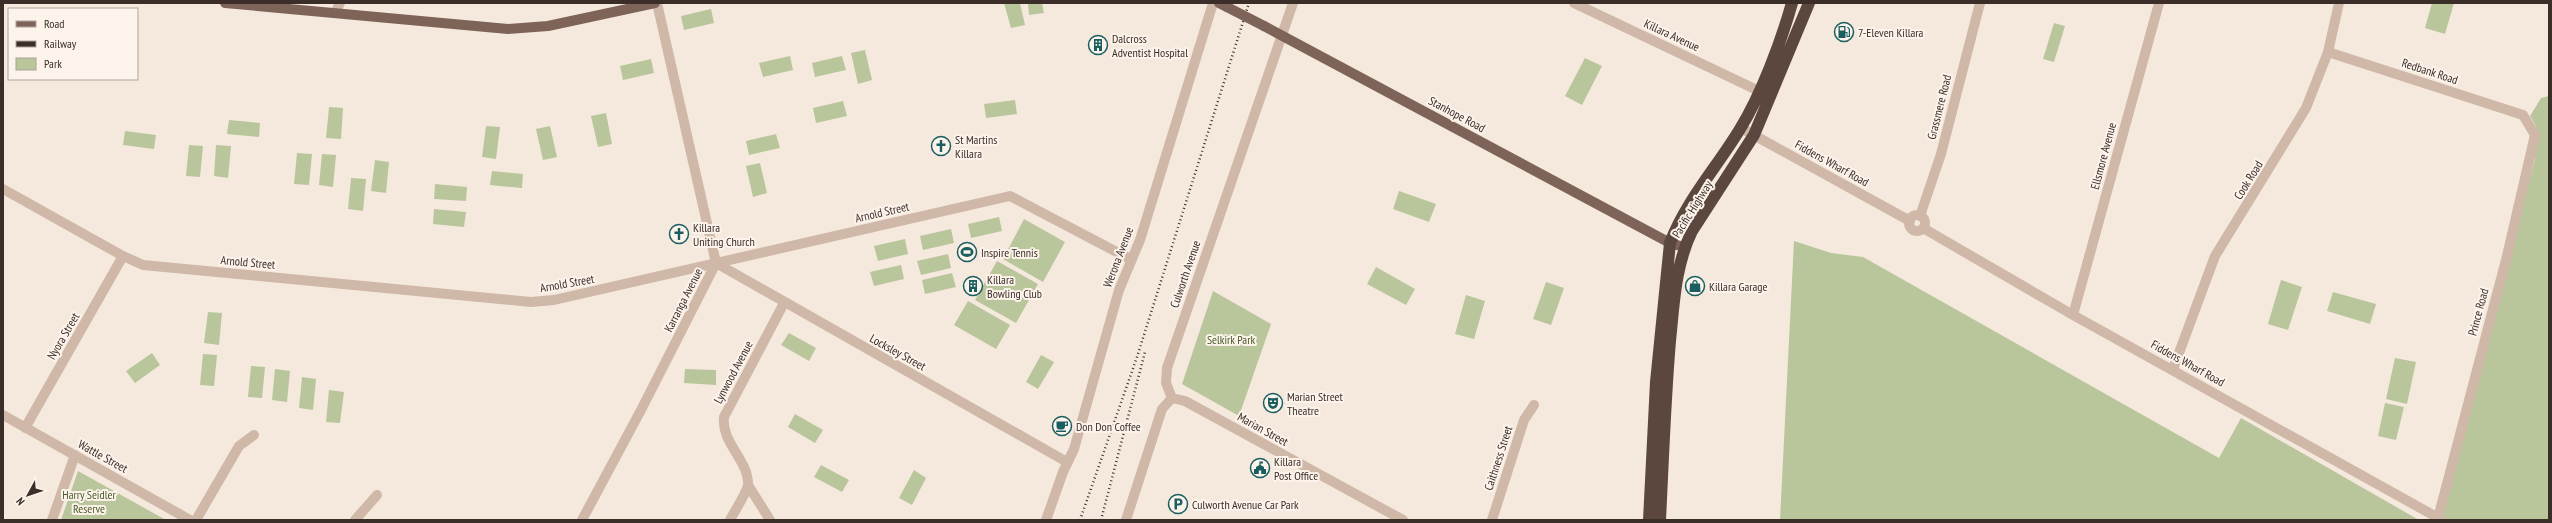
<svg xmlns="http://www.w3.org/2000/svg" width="2552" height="523" viewBox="0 0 2552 523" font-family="'PT Sans Narrow',sans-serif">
	<rect width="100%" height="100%" fill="#f5e9de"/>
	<path fill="#b9c69c" d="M1004,3h16l5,22 -14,3z
		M1028,3h14l2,10 -15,2z
		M2432,3h22l-9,31 -20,-6z
		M711,9l3,14 -30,7 -3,-14z
		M2054,23l11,3 -11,36 -11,-3z
		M865,50l7,30 -14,4 -7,-31z
		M790,56l3,14 -30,7 -4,-14z
		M842,56l4,14 -31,7 -3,-14z
		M1585,58l17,8 -20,39 -17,-9z
		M651,59l3,14 -31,7 -3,-14z
		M2549,96v424h-107l83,-336 5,-6 5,-19 -5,-3c10,-19 12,-21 0,-40l11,-18z
		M1015,100l2,14 -31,4 -2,-14z
		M843,101l4,15 -31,7 -3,-15z
		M329,107l14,1 -2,31 -15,-1z
		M606,113l6,31 -14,3 -7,-31z
		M229,120l31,3 -1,14 -32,-3z
		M486,126l14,1 -4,32 -14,-2z
		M550,126l7,31 -14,3 -7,-31z
		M125,131l31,4 -2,14 -31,-4z
		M776,134l4,14 -31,7 -3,-14z
		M189,145l14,1 -3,31 -14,-1z
		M216,145l15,1 -3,32 -14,-2z
		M297,153l15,1 -3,31 -15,-1z
		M322,154l14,1 -3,32 -14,-2z
		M375,160l14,2 -3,31 -15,-2z
		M760,163l7,30 -14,4 -7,-31z
		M492,171l31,3 -1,14 -32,-3z
		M351,178l15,1 -3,32 -15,-2z
		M435,184l32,3 -1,14 -32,-2z
		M1399,191l37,13 -7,18 -36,-13z
		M434,209l32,3 -2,15 -31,-3z
		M999,217l3,14 -31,7 -3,-14z
		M1024,219l41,23 -22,40 -40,-23z
		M951,229l3,14 -31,7 -3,-14z
		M905,239l3,15 -30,7 -4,-15z
		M1794,241l37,12 32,4 356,201 22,-40 178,102h-639z
		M948,254l3,14 -30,7 -4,-14z
		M997,261l41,23 -22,39 -41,-23z
		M901,265l3,14 -30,7 -4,-14z
		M1376,267l39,22 -9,16 -39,-21z
		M952,273l4,14 -31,7 -3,-14z
		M2281,280l21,7 -14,43 -20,-6z
		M1546,282l18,6 -13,37 -18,-6z
		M1213,291l58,33 -32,92 -57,-32z
		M2333,292l43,12 -6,20 -43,-13z
		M1466,295l19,6 -11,38 -19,-5z
		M968,301l42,24 -14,24 -42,-24z
		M208,312l14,1 -3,32 -15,-2z
		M789,333l27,15 -7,13 -28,-16z
		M152,353l8,12 -25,18 -9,-12z
		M203,354l14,1 -3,31 -14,-1z
		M1041,355l13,7 -16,27 -12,-7z
		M2395,358l21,4 -9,42 -21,-5z
		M251,366l14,1 -3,31 -14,-1z
		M275,369l15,2 -3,31 -15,-2z
		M685,369l31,1v15l-32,-2z
		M302,377l14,2 -3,31 -14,-2z
		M329,390l15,2 -4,31 -14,-1z
		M2385,403l19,4 -8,33 -18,-4z
		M795,414l28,16 -8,13 -27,-16z
		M821,465l28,15 -7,12 -28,-15z
		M914,470l12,8 -14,27 -13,-7z
		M78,471l88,49h-105z"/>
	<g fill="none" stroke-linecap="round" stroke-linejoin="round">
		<path stroke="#cfb8a8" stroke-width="10" d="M1574,3l185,88
			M335,13l5,-10
			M2328,52l195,63 12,20 -28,121 -69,262
			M1741,128l169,93
			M3,189l120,67 20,9 388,37 23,-2 456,-104 120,63
			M1909 223a8 8 0 1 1 16 0a8 8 0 1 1-16 0Z
			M1920,216l21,-62 39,-151
			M1923,228l150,87 369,205
			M716,263l351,199
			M2073,315l86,-312
			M2173,369l42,-113 91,-148 22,-56 11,-49
			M1172,398l-6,-15 1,-15 126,-365
			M1172,398l13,3 218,119
			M3,415l187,105
			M25,428l98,-172
			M748,485l22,35
			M52,520l23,-65
			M196,520l43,-74 15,-11
			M355,520l22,-25
			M582,520l59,-110 75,-147 -59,-260
			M730,520c4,-8 18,-29 18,-36 0,-25 -27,-41 -24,-67l60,-114
			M1046,520l17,-48 11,-23 45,-159 21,-50 73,-237
			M1126,520l36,-111 10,-11
			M1492,520l32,-100 10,-15"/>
		<path stroke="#7e6458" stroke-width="10" d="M225,3l283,26 40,-3 107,-23
			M1219,3l8,4
			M1264,26l406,217 14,4"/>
		<path stroke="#5c473f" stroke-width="12" d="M1649,520l7,-138 14,-139c16,-42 47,-76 70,-114 21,-34 41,-87 52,-126
			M1660,520c3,-60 5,-120 10,-179 4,-38 5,-75 22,-110l62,-96 55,-132"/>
		<path stroke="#3b2e29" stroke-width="2.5" stroke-dasharray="1 3" stroke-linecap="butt" d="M1080,520l57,-163 112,-354
			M1101,520l44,-168"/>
		<path stroke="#7e6458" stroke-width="10" d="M1227,7l37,19"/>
	</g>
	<defs>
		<g id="fuel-ring" transform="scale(1)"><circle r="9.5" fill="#fcf3eb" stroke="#1a5e61" stroke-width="1.5"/><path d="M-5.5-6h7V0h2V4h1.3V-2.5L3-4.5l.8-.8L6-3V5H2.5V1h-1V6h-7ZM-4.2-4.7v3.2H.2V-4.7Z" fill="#1a5e61"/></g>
		<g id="building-ring" transform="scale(1)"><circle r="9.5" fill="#fcf3eb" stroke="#1a5e61" stroke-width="1.5"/><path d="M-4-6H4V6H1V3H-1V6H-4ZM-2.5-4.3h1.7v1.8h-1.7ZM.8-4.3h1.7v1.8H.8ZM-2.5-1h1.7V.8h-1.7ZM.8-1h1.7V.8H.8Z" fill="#1a5e61"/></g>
		<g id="church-ring" transform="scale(1)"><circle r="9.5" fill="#fcf3eb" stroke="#1a5e61" stroke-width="1.5"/><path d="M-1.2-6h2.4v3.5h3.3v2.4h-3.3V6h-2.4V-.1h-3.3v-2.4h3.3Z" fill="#1a5e61"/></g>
		<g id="stadium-ring" transform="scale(1)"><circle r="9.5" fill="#fcf3eb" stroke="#1a5e61" stroke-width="1.5"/><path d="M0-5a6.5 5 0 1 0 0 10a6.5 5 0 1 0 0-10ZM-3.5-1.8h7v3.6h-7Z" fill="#1a5e61"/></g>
		<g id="shop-ring" transform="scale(1)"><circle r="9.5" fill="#fcf3eb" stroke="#1a5e61" stroke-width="1.5"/><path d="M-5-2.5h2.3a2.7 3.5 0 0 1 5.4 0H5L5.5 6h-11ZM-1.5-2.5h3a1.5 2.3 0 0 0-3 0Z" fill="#1a5e61"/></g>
		<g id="theatre-ring" transform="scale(1)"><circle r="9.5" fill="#fcf3eb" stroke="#1a5e61" stroke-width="1.5"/><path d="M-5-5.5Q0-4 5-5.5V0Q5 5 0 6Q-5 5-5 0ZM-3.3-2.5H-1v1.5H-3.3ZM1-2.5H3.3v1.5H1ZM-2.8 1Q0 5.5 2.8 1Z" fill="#1a5e61"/></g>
		<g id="cafe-ring" transform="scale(1)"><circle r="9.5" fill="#fcf3eb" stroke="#1a5e61" stroke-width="1.5"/><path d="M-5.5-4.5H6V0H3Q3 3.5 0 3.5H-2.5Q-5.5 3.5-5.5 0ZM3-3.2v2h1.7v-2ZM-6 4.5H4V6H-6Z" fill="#1a5e61"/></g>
		<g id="civic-ring" transform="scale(1)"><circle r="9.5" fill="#fcf3eb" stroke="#1a5e61" stroke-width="1.5"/><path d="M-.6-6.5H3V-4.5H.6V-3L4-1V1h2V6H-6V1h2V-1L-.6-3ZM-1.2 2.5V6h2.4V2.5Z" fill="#1a5e61"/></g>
		<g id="parking-ring" transform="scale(1)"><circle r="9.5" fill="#fcf3eb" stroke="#1a5e61" stroke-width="1.5"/><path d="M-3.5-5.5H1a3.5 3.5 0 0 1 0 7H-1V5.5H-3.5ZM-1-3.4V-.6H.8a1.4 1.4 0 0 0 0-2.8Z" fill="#1a5e61"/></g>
	</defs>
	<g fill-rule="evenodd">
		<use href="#fuel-ring" x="1844" y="32"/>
		<use href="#building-ring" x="1098" y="45"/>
		<use href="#church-ring" x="941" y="146"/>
		<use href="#church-ring" x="679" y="234"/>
		<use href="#stadium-ring" x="967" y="252"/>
		<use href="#building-ring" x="973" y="286"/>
		<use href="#shop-ring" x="1695" y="286"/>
		<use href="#theatre-ring" x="1273" y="403"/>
		<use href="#cafe-ring" x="1062" y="426"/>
		<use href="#civic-ring" x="1260" y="468"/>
		<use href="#parking-ring" x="1178" y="504"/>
	</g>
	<g text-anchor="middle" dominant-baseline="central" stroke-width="4" stroke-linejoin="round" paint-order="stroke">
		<g font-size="12" fill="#3b2e29" stroke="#fcf3eb" text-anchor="start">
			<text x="1858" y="32">7-Eleven Killara</text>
			<text x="1112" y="38">Dalcross<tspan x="1112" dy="14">Adventist Hospital</tspan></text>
			<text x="955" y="139">St Martins<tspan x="955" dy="14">Killara</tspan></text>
			<text x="693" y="227">Killara<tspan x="693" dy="14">Uniting Church</tspan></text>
			<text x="981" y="252">Inspire Tennis</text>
			<text x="987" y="279">Killara<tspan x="987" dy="14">Bowling Club</tspan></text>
			<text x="1709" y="286">Killara Garage</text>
			<text x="1287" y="396">Marian Street<tspan x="1287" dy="14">Theatre</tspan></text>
			<text x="1076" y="426">Don Don Coffee</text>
			<text x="1274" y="461">Killara<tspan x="1274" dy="14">Post Office</tspan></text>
			<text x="1192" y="504">Culworth Avenue Car Park</text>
		</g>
		<g font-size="12" fill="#3b2e29" stroke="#fcf3eb">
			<text transform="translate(1672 35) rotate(25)">Killara Avenue</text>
			<text transform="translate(2430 71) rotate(18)">Redbank Road</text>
			<text transform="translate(1939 107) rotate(-76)">Grassmere Road</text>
			<text transform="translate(1457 114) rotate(28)">Stanhope Road</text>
			<text transform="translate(2103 156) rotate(-75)">Ellsmore Avenue</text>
			<text transform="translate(1832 163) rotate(29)">Fiddens Wharf Road</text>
			<text transform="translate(2248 180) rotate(-58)">Cook Road</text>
			<text transform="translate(1692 209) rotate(-58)">Pacific Highway</text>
			<text transform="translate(882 212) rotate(-13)">Arnold Street</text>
			<text transform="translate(1118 257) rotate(-69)">Werona Avenue</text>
			<text transform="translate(248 262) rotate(5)">Arnold Street</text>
			<text transform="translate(1185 274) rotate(-71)">Culworth Avenue</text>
			<text transform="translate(567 283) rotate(-10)">Arnold Street</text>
			<text transform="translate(683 300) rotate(-63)">Karranga Avenue</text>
			<text transform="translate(2478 312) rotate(-75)">Prince Road</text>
			<text transform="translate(63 336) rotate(-60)">Nyora Street</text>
			<text transform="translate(898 352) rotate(29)">Locksley Street</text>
			<text transform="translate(2188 363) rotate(29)">Fiddens Wharf Road</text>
			<text transform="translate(733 372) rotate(-62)">Lynwood Avenue</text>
			<text transform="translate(1263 429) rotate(29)">Marian Street</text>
			<text transform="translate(103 456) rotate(29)">Wattle Street</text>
			<text transform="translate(1498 458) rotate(-72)">Caithness Street</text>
		</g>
		<g font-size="12" fill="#4b5c2a" stroke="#fcf3eb">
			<text x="1231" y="339">Selkirk Park</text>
			<text x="89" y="494">Harry Seidler<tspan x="89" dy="14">Reserve</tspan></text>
		</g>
	</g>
	<rect width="2552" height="523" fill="none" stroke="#3b2e29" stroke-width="8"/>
	<rect x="8" y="8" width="130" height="72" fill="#fcf3eb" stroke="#afa49d"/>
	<rect x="16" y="21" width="20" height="6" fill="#7e6458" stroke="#afa49d"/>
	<text x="44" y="28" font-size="12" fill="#3b2e29">Road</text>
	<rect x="16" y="41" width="20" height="6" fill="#3b2e29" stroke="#afa49d"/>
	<text x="44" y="48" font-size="12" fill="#3b2e29">Railway</text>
	<rect x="16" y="58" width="20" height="12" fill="#b9c69c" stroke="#afa49d"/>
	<text x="44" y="68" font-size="12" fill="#3b2e29">Park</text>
	<g transform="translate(28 495) rotate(230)" stroke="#fcf3eb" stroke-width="3" paint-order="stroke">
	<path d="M0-3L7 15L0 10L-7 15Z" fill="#3b2e29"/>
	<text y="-6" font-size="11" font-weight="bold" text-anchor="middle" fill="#3b2e29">N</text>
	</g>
</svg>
